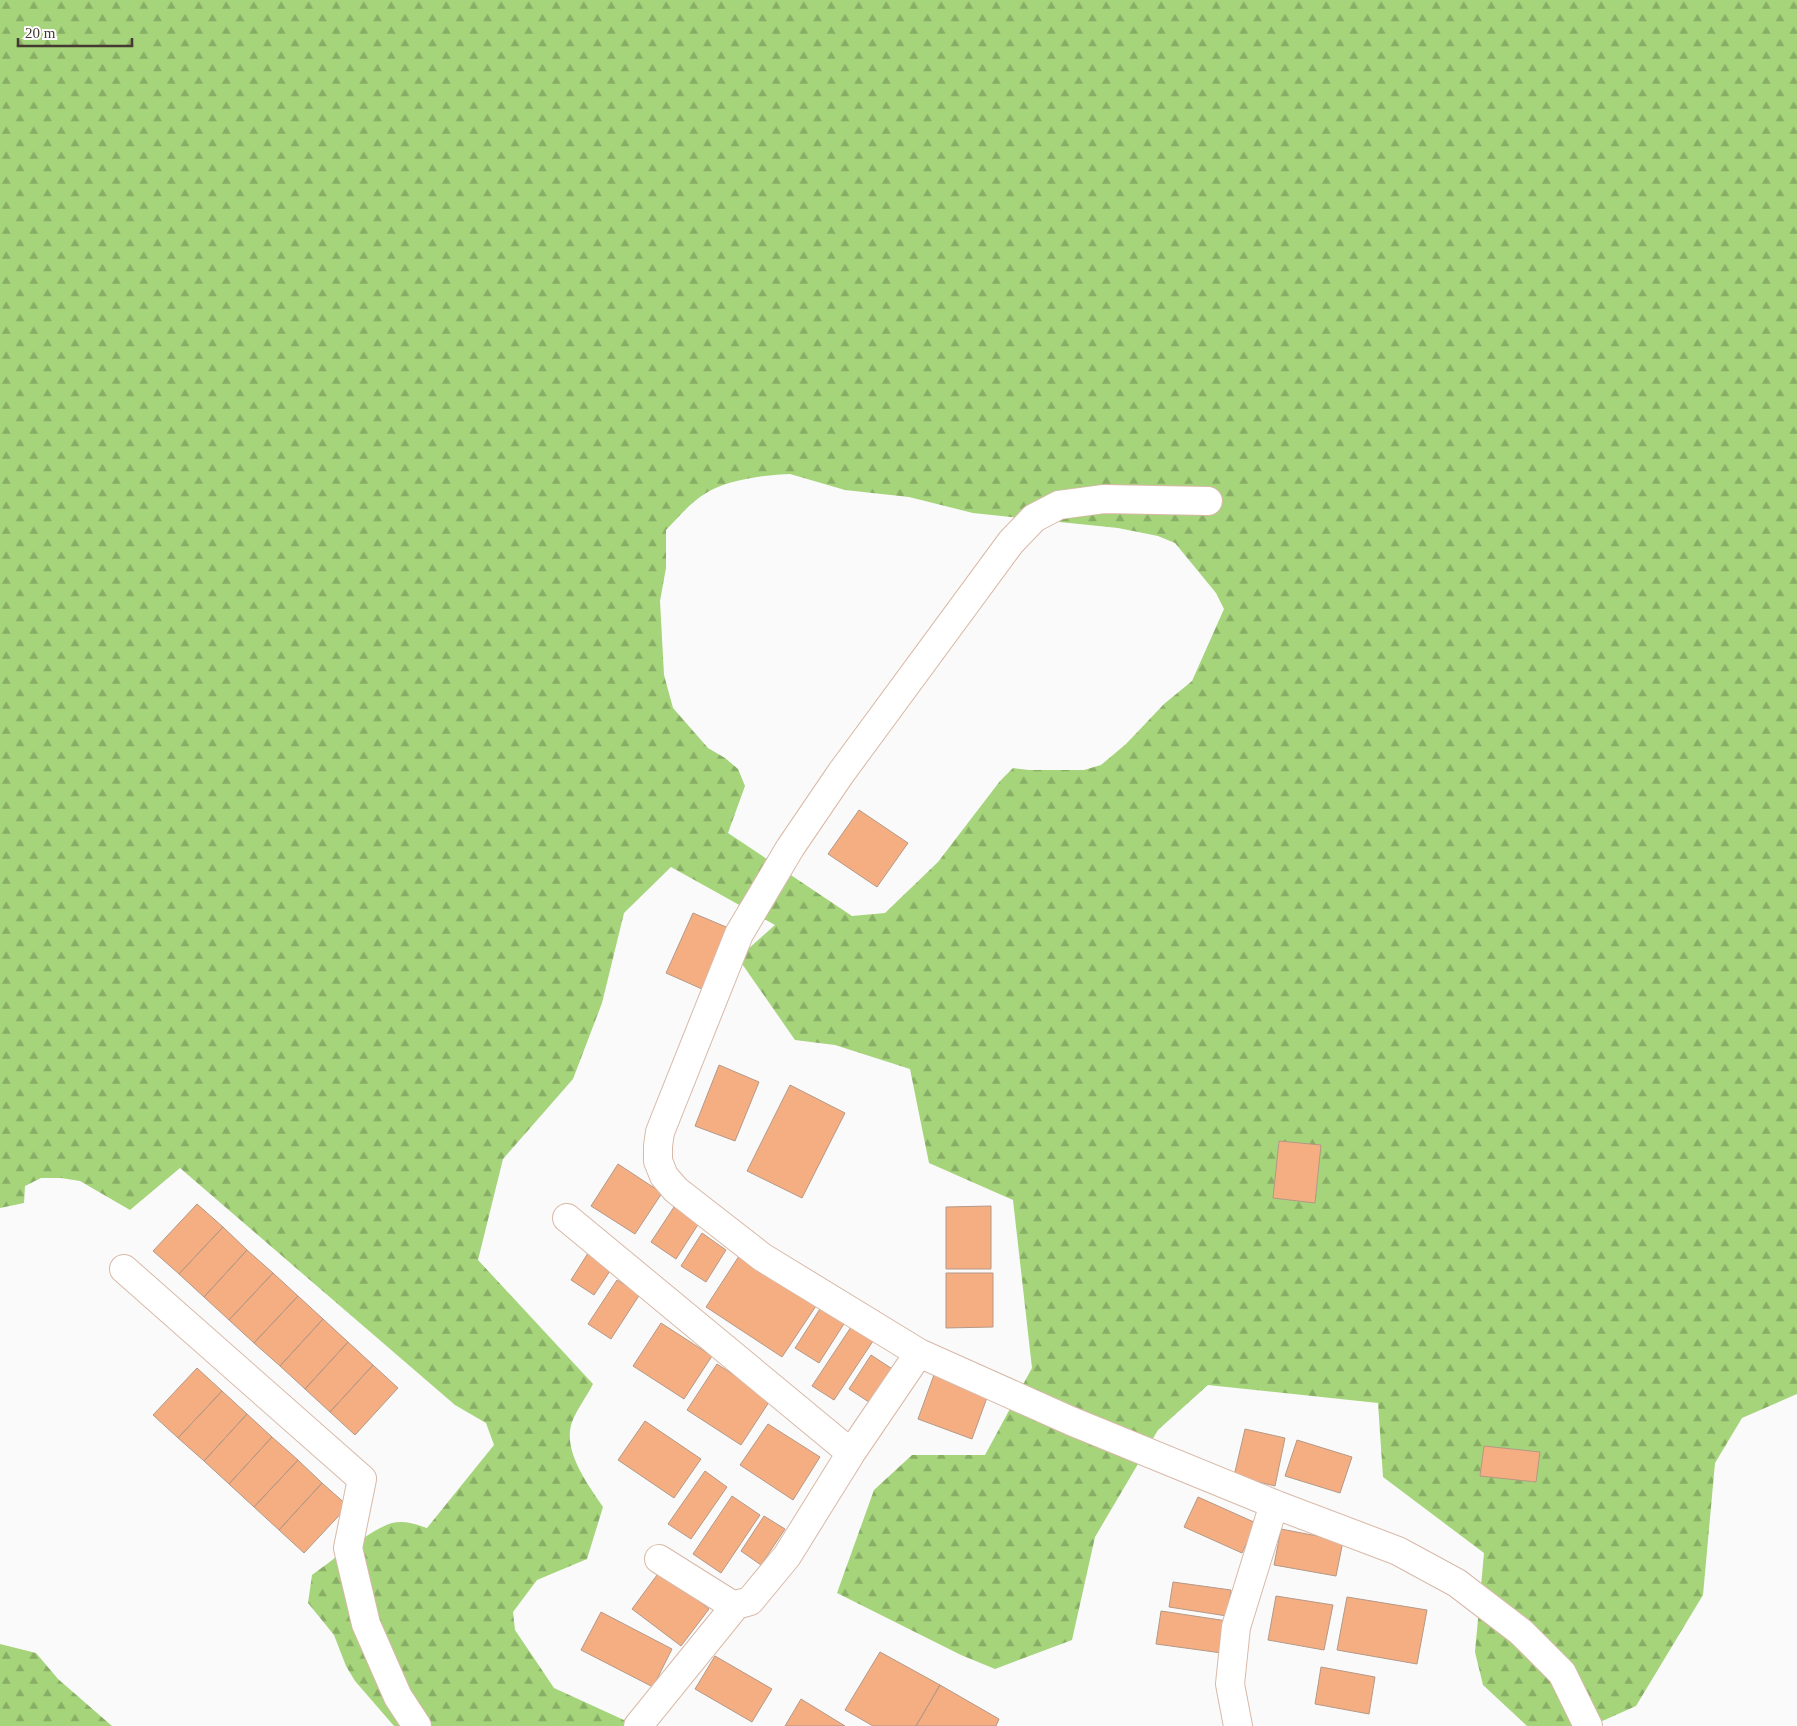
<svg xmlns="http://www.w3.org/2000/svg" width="1797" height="1726" viewBox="0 0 1797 1726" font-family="'Times New Roman',serif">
	<defs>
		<pattern id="forest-firs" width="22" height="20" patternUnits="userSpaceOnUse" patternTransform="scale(1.25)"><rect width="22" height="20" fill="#a5d47a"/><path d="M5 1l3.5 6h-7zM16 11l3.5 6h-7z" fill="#88ad65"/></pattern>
	</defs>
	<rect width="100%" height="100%" fill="#fafafa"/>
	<path fill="url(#forest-firs)" fill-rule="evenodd" d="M0,0h1797v1394l-55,24 -27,45 -12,132 -67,111 -45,20h-64l-44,-41 -8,-33 9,-99 -101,-76 -5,-74 -170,-18 -50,45 -63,107 -23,103 -77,29 -34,-14 -124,-62 37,-103 38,-35h73l47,-87 -19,-168 -84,-37 -19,-94 -75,-24 -40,-5 -57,-82 37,-33 -104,-58 -47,46 -22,90 -29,76 -70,80 -25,101 115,124c-6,12 -16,25 -21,38 -10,29 16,62 31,85l-16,52 -50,21 -24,32 2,18 39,58 83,38h-243l-39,-45 -9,-15 -12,-31 -26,-32 4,-28c20,-14 59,-46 80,-52 12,-3 24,1 35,5l67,-83 -8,-22 -31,-18 -275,-237 -50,42 -50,-29 -19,-3h-20l-16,8 -1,17 -24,5zM790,474l55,16 64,7 64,16 145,15 40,8 17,7 41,50 8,16 -32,72 -28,23 -38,40 -25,21 -17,5h-55l-16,-2 -13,13 -62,81 -53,51 -33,3 -124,-83 17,-47 -7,-17 -13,-11 -17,-10 -35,-40 -9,-33 -4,-74 6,-33v-38c11,-11 23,-26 37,-35 21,-15 61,-20 87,-21z
		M0,1644l36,9 22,26 54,47h-112z"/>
	<path fill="#f5ae82" stroke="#b59886" d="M859,810l49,33 -31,44 -49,-33z
		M693,913l45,19 -27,61 -45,-20z
		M719,1065l40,17 -24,59 -40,-15z
		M790,1085l55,28 -43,85 -55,-27z
		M1279,1141l42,4 -6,58 -42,-5z
		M618,1164l44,29 -27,41 -44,-28z
		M197,1204l26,23 -44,47 -26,-23z
		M991,1206v63h-45v-62z
		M674,1207l25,16 -23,36 -25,-17z
		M223,1227l24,23 -43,47 -25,-23z
		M702,1233l24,17 -20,32 -25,-16z
		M247,1250l26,23 -44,47 -25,-23z
		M590,1250l24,15 -20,30 -23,-15z
		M741,1253l77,50 -36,54 -76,-50z
		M273,1273l25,23 -44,47 -25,-23z
		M946,1273h47v54l-47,1z
		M617,1280l23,14 -29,45 -23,-15z
		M298,1296l25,23 -43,47 -26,-23z
		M825,1301l24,15 -30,47 -24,-15z
		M323,1319l25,23 -43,47 -25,-23z
		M855,1321l22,14 -43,65 -22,-14z
		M661,1323l51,33 -28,43 -51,-33z
		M348,1342l25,23 -43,47 -25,-23z
		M871,1355l26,17 -22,34 -26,-17z
		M717,1364l54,35 -30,46 -54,-35z
		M373,1365l25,23 -43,47 -25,-23z
		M197,1368l25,23 -44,47 -25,-23z
		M935,1372l54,20 -17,47 -54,-20z
		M222,1391l25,23 -43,47 -26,-23z
		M247,1414l25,23 -43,47 -25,-23z
		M645,1421l56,38 -27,39 -56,-38z
		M768,1424l52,33 -27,43 -53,-35z
		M1245,1429l40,9 -10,48 -41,-10z
		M272,1437l26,23 -44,47 -25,-23z
		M1297,1440l55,17 -12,36 -55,-17z
		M1484,1446l56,6 -4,30 -56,-6z
		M298,1460l24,23 -43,47 -25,-23z
		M705,1471l22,16 -36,52 -23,-15z
		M322,1483l26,23 -44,47 -25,-23z
		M732,1496l28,19 -39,58 -28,-19z
		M1198,1497l58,26 -14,30 -58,-26z
		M764,1516l21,13 -24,36 -20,-14z
		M1281,1529l62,12 -7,35 -62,-11z
		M660,1571l49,38 -28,37 -49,-37z
		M1173,1582l58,8 -4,26 -58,-9z
		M1276,1596l57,9 -9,45 -56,-10z
		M1347,1597l80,13 -10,54 -80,-14z
		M1161,1611l73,11 -5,32 -73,-10z
		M601,1612l71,37 -19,38 -72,-37z
		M880,1652l60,33 -24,41h-43l-28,-16z
		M715,1656l57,33 -20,33 -57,-33z
		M1321,1667l54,10 -6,37 -54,-10z
		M940,1685l59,34 -3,7h-80z
		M801,1699l44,27h-60z"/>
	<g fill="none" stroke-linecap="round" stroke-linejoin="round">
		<g stroke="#d8b9a7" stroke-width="30">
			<path id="street" d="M1208,501l-104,-2 -45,6 -25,13 -23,24 -170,231 -51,75 -51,86 -79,198 -2,14v15l6,15 12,14 86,67 157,96 152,68 203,83 124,47 59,32 64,49 41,41 26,53
				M567,1218l284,235
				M124,1269l238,210 -14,69 18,76 32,73 19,29
				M659,1559l70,44 7,2 14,-4 37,-45 64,-103 68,-100
				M638,1726l98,-121
				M1238,1726l-8,-42 6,-57 38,-123"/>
		</g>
		<use href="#street" stroke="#fff" stroke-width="28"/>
	</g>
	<path d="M18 38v8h114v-8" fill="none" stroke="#453932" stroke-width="2.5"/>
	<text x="25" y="38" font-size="15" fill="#453932" stroke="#ffffff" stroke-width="4" paint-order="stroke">20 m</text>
</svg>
